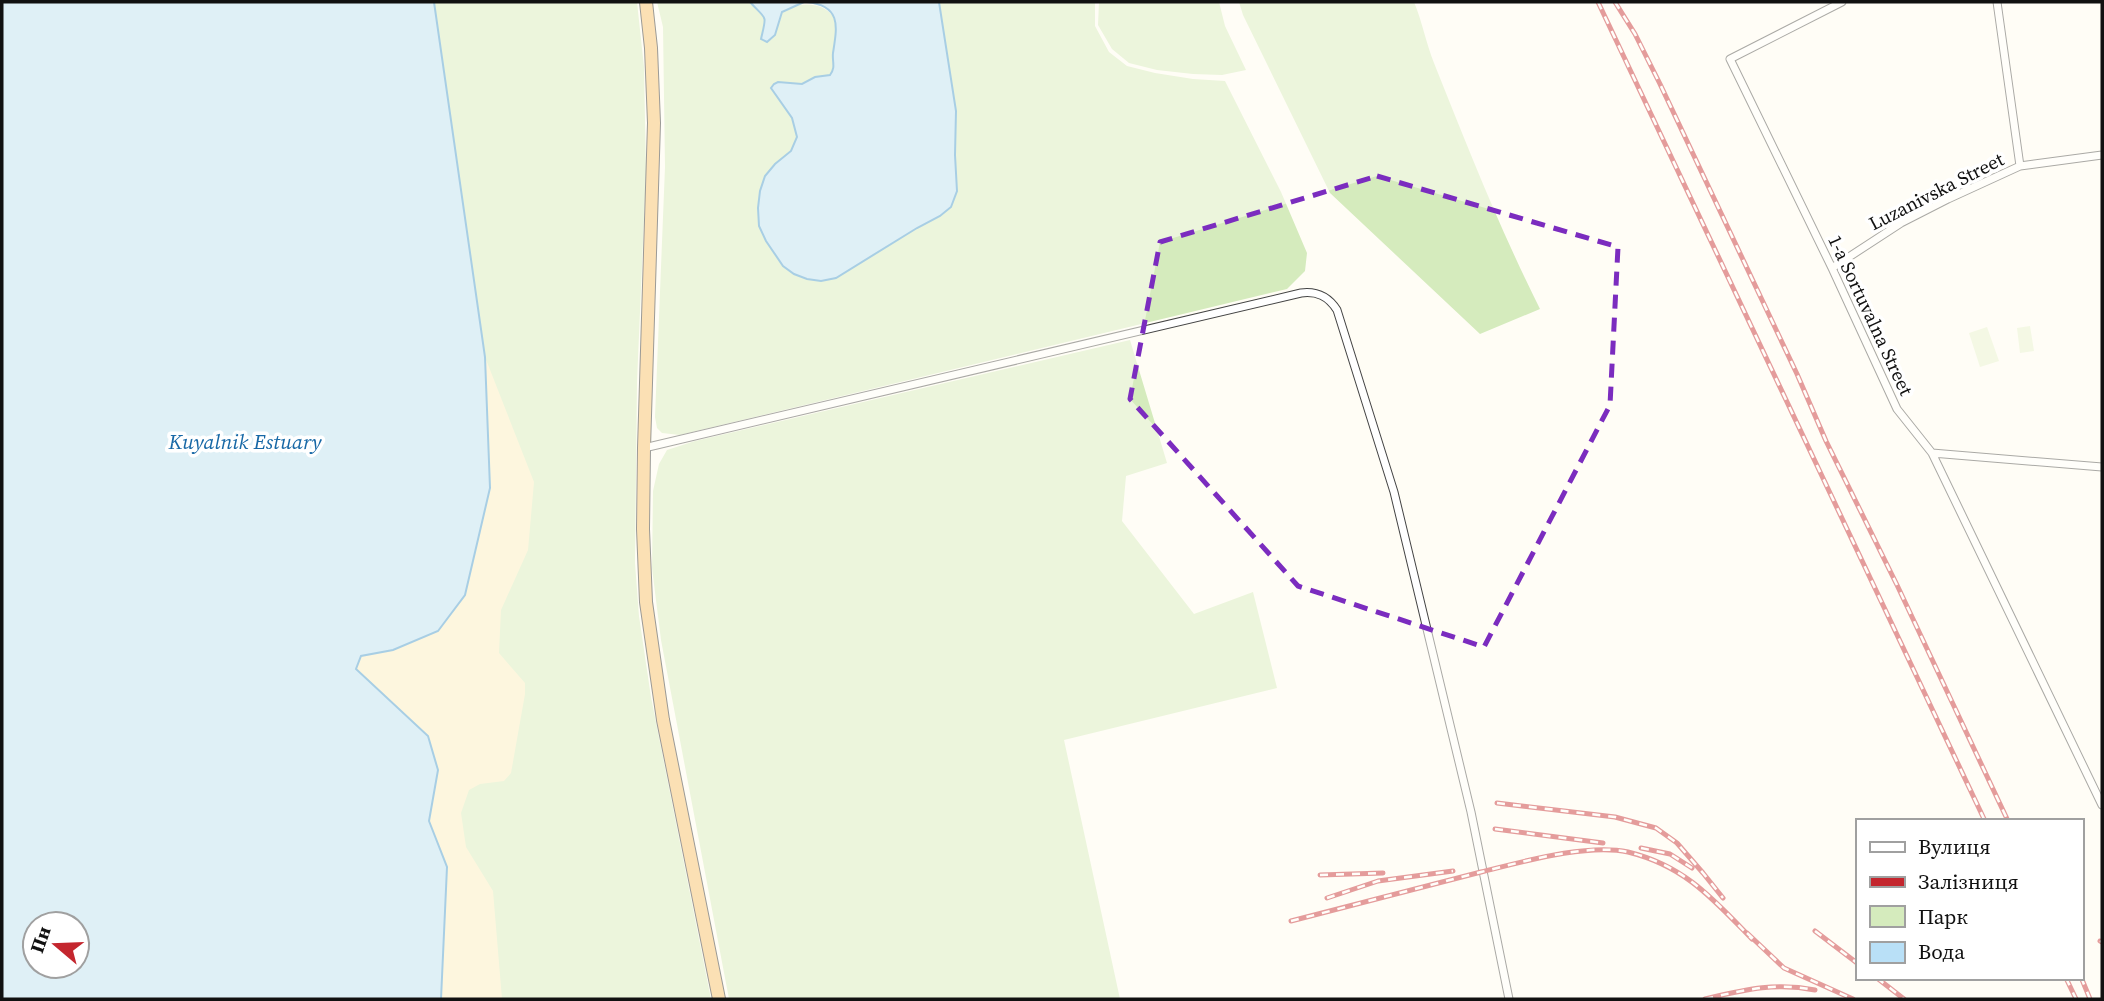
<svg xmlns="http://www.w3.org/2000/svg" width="2104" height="1001" viewBox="0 0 2104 1001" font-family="'Source Serif 4',serif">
	<rect width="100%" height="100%" fill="#fffdf5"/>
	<path fill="#d5ebbd" d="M434,2h203l7,65 2,105 -9,210 -2,181 4,53 12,81 60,302h-270l44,-642z
		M657,2h93c4,4 11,9 14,14 6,9 -3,15 0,25l8,-2c3,-7 5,-21 9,-26 14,-13 48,-12 55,9 3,11 -2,21 -3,32 -1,9 2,13 -3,21l-15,2 -13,7 -16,-1 -15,5 21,30 5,19 -6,14 -16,13 -9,77c17,24 24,36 55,40l119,-65 17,-25 -2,-36 1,-44 -17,-109h156v24l14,26 18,14 28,7 38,6 32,2 56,111 26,61 -2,18 -18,18 -607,146 -18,-2 -5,-5 -2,-11 10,-250 -2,-140z
		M1099,2h120l6,24 21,44 -24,5 -29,-1 -36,-4 -28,-7 -17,-14 -14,-24z
		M1239,2h175c8,19 12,41 20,61 33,83 66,166 106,246l-60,25 -150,-141 -87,-178z
		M1130,340l37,123 -41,13 -4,45 72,93 59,-22 24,96 -213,52 56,259h-391l-68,-359 -9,-72 1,-77 6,-27 8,-14 28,-9z"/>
	<path fill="#fbeec1" d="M485,357l49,125 -6,68 -27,60 -2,43 26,30v11l-14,79 -7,8 -24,3 -11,6 -8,23 5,34 27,44 9,108h-61l6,-132 -18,-46 9,-51 -82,-100 4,-14 33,-6 97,-162z"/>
	<path fill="#e6f2cf" d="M2030,326l4,25 -14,2 -3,-25z
		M1987,327l12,34 -19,6 -11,-34z"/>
	<path fill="#b9e0f7" stroke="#3f96cf" stroke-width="2" fill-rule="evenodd" d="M2,2h432l51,355 5,131 -25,107 -27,36 -45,19 -32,6 -5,13 72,67 10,34 -9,51 18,46 -6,132h-439zM35,924h42v42h-42z
		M750,2h54l-22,10 -7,23 -8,7 -6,-3c6,-26 6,-18 -11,-37z
		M807,2h132l17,109 -1,44 2,36 -6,16 -11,9 -23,12 -81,50 -15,3 -14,-2 -13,-5 -11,-8 -17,-25 -7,-15 -1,-18 2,-17 5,-15 10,-12 16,-13 6,-14 -5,-19 -21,-30 3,-4 4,-2 24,2 13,-7 15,-2c6,-8 2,-13 3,-22 4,-26 9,-47 -26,-51z"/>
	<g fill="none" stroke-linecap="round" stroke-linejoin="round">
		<g stroke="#444" stroke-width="9">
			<path id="minor" d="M1842,2l-112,57 102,209 65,141 35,44 170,352
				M1997,2l23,164
				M1832,268l69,-45 47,-24 72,-33 82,-11
				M644,448l657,-155c16,-2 27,3 36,17l57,182 77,320 38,187
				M1932,453l170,14"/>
		</g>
		<g stroke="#222" stroke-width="14">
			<path id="trunk" d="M646,2l5,46 3,75 -10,325 -1,81 3,73 17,118 56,279"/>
		</g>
		<use href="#minor" stroke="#fff" stroke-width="7"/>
		<use href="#trunk" stroke="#f7bc64" stroke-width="12"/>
		<g stroke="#c4262e" stroke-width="5">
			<path id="rail" d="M1598,2l387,819
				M1615,2l20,32 25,50 137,290 29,67 71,144 111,236
				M1497,803l118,14 41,11 21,15 26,30 20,25
				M1495,829l108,14
				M1641,848l29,6 22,14
				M1320,875l63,-2
				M1327,898l51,-17 75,-10
				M1291,921c63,-16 127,-33 190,-49 41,-10 106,-29 147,-20 57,14 85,47 124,87
				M1815,931l42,32
				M1747,933l37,35 69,31
				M2100,941l2,1
				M2081,977l9,22
				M1877,978l27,21
				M2066,978l10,21
				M1705,999c39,-9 70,-17 110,-9"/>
		</g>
		<use href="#rail" stroke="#fff" stroke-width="2.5" stroke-dasharray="8" stroke-linecap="butt"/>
	</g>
	<path d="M0 0H2104V1001H0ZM1377,176l241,71 -8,158 -126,242 -186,-61 -168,-187 30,-157z" fill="#fffdf5" fill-opacity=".55" fill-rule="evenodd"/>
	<path fill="none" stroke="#7b2cbf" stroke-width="5" stroke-dasharray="14 9" stroke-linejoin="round" d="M1377,176l241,71 -8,158 -126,242 -186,-61 -168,-187 30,-157z"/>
	<g text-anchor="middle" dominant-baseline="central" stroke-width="7" stroke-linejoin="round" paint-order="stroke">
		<g font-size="19" fill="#111" stroke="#fff">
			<text transform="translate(1936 191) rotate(-27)">Luzanivska Street</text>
			<text transform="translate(1871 315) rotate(65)">1-a Sortuvalna Street</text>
		</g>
		<g font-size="21" font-style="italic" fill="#1768a6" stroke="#fff">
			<text x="245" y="441">Kuyalnik Estuary</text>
		</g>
	</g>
	<rect width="2104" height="1001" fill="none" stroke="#111111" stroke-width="7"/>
	<rect x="1856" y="819" width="228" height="161" fill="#ffffff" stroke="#a0a0a0" stroke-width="2"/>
	<rect x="1870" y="842" width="35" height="10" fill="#ffffff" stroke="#a0a0a0" stroke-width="2"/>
	<text x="1918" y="854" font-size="21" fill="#111111">Вулиця</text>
	<rect x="1870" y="877" width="35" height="10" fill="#c4262e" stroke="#a0a0a0" stroke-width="2"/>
	<text x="1918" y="889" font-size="21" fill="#111111">Залізниця</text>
	<rect x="1870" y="906" width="35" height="21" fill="#d5ebbd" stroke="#a0a0a0" stroke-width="2"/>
	<text x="1918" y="924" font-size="21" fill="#111111">Парк</text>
	<rect x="1870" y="942" width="35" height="21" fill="#b9e0f7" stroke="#a0a0a0" stroke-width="2"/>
	<text x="1918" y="959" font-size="21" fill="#111111">Вода</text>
	<g transform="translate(56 945) rotate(289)"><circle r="33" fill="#ffffff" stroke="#a0a0a0" stroke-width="2"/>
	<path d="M0-5L12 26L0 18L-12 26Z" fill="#c4262e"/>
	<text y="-10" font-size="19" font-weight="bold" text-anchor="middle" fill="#111111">Пн</text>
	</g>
</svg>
